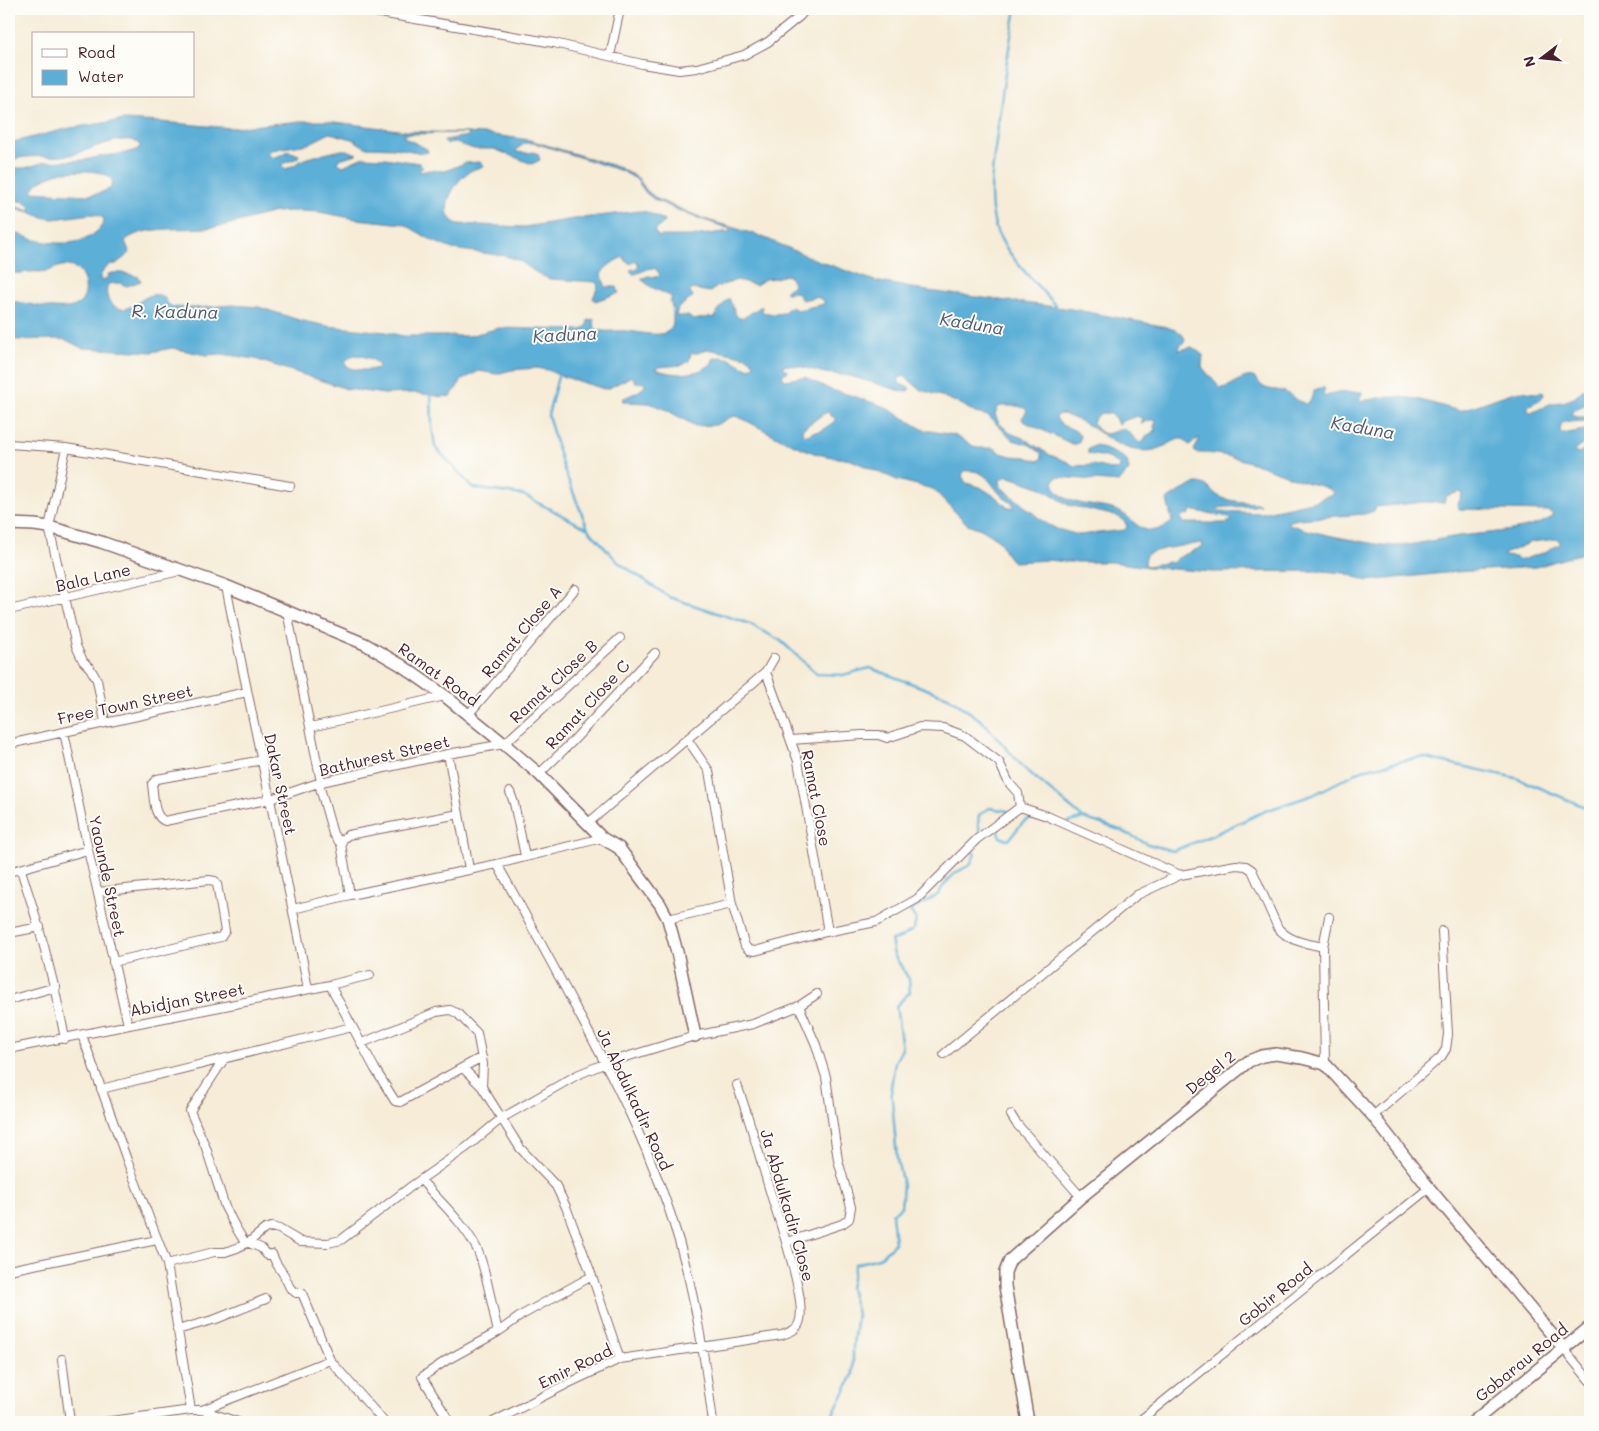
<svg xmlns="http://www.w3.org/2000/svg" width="1599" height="1431" viewBox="0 0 1599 1431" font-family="Mali,sans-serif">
	<rect width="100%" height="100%" fill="#fdfcf7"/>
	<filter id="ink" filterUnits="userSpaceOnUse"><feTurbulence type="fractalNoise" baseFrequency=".02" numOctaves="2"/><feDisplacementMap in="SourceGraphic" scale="10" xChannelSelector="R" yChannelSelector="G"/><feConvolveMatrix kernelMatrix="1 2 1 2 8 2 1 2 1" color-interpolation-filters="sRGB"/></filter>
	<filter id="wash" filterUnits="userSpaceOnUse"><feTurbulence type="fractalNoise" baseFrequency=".0096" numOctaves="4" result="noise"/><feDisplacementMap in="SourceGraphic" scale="20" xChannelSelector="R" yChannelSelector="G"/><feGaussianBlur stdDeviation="1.12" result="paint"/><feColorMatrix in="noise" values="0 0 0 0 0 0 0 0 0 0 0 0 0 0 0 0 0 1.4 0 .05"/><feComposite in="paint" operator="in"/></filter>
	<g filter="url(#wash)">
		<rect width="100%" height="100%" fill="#f6ecd7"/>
		<path fill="#5bafd7" stroke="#526781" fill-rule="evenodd" d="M124,120l37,2 70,6 70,-7h27l78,10 81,3 43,6 88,27 20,11 9,13 10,8 47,20 54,16 61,26 56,20 53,10 144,18 95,18c7,3 16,4 18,13l-6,8v2l13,-3 11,8 -1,12 18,21c11,1 21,-14 33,-11 4,2 6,6 9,9 7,5 16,3 23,6 8,4 12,9 21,12l4,-2 4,-12 9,-3 2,2 -2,5 2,3 7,-4 27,-1h3v2l-3,5 2,2 24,-4h14l18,2 43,12 51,-18 10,-2 13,2 9,-1 1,3 -3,4 -13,7v5l3,2 21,-10 11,-1 11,-4 16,-15v19c-5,4 -17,6 -19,12l6,3h13v4l-26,1 -3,3 -1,6 2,3 28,-5v10l-16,12 2,2 5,-1 9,-9v108l-54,16 -81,5 -88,9 -23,-8 -21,-2 -111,1 -64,-5 -37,-5h-45l-17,-2 -35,2 -6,-5 -9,-17 -18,-11 -14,-5 -34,-35 -36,-9 -46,-20 -25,-4 -12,-3 -29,-12 -42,-22 -8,-3 -4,1 -15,8 -21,1 -30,-17 -17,-6 -24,-1 -2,-3 17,-8 6,-5v-3l-10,-1 -3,-6 -23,12 -5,1 -46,-14 -10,-5 -12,-2 -24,2 -16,4 -17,-3 -17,9 -11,16 -10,1 -10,-2 -18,-2 -28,1 -38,-5 -92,-30 -33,-5 -16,1 -34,-7 -20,4 -70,-4 -16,-8 -7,-1 -50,1v-39c19,1 51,13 68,4 14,-7 9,-34 -5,-38 -12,-4 -15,2 -25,4 -6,2 -10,0 -16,1 -8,0 -14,3 -22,0v-38c14,-1 14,3 27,6 23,5 54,7 68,-18v-3l-4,-3 -8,-2 -39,5 -11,-2 -15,-6 -18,-1v-3h8l11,3 3,-3 -6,-5 -16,-3v-31h16l20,-6 40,-2 17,-4 19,-2 15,-4 4,-3v-2c-5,-4 -8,-6 -14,-5 -20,0 -37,11 -56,15 -21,4 -41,-2 -61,6v-18l61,-15zM330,133l22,6 13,8 30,1 28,5 5,-1 -1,-3 -22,-11 -1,-4 66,-1 -2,3 -23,4 -1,2 2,2 6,-2 22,7h20l38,15 8,-4 -2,-6 -4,-2 -6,1 -11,-1 -1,-2 9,-7h10l87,28 14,8 10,14 9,7 34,15 41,14 1,2 -38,5h-35l-4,-5 12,-10 -19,-9 -8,-1 -65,8 -50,8 -66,-3c-23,-9 -4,-43 11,-52 4,-3 10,-4 15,-6l-4,-4 -15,1 -20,8 -16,-1 -8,2 -2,-1 4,-4 -4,-4 -34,-5 -22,-1 -20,9 -5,-3 1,-4 18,-5 -10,-4h-6l-34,8 -21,11 -4,-2v-3l16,-6 1,-3 -10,-4 -15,7 -7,-4 4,-4 37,-6zM62,172c15,0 43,-5 51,10l-2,6 -11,5 -12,2 -56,-3c3,-12 19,-16 30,-20zM301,211l18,1 37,7 48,5 29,17 19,8 54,7 14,5 18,13 12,5 46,3 2,4 -5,12 2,3 24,-8 -2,-6h-11l-5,-12c3,-8 16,-16 23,-18l2,4 5,3 4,-3 3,1v6l-8,2 3,4c8,0 14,-8 23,-5l4,6 -2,2 -10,-1 -7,3 10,8 21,10 -2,5c3,6 3,13 3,19 -1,22 -34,10 -47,10 -10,-1 -22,2 -31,-2l-1,-10 -6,1 -1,6 -6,4 -82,-2 -30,8h-66l-17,-4 -59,-6 -28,-6 -40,-13 -27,-2 -37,3 -22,-1 -5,-3 -4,-7c-4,-2 -7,-3 -12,-2 -12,2 -28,25 -42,7 -4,-5 -4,-12 -2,-18l11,-1 8,3 14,-5 -2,-4c-10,-3 -21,-6 -31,-3v3l-6,4 -2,-1 1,-6 8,-9 7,-1 14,-11 -5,-12c16,-16 61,-11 82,-13 21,-2 40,-9 60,-14 11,-3 23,-3 34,-3zM785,275l4,1 4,8 -1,3 -6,3v3l10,-1 6,8 15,-3 7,4v3l-27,6 -7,-4 -6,7 -10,1 -12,-2v-5h-2l-15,10 -6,1 -3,-3 -7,-17 -12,14 -2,6 -5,-1 -17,3 -5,-4h-12l2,-8 14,-10 1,-3 -4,-3 3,-3 18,3 7,-5 20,-7 19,5 9,-6 11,-1zM707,349l40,8 4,3 3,4 -2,3 -5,1c-11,-5 -21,-15 -34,-9l-1,4c-13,13 -40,13 -56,6l3,-2 23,-2 7,-4 2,-8h7zM354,355c10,1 20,3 25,11l-1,2c-11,3 -21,3 -32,-2l-1,-5zM783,365l15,1 27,7 25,3 54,16 4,-1 2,-3 -10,-4 -2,-5 6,-3 17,14 20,6 22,9 12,8 13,3 25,24 17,5 7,5 4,3 1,5 -4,3 -12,-4 -15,-1 -10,-3 -7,-5h-17l-23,-13 -30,-5 -41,-24 -36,-12 -16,-4 -26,-13 -21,3 -2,-5 6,-4 -5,-3zM1002,406h16l6,2 3,3 -5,7 1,3 49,23h5l2,-2 1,-7c-7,-9 -20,-6 -24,-18l3,-3c6,0 9,2 14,4 29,11 46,38 81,32 10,-2 16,-8 25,-11h4l6,6 10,-7v3l-5,9 2,3c37,-1 71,16 106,28 10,4 24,4 32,12l-18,8 -55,12 -42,-2 -2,-2c7,-4 33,-1 43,-4l-3,-2c-11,-1 -26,-1 -37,-6 -9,-5 -13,-15 -24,-14 -8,5 -23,11 -29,17l5,21c-4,5 -8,6 -13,8 -19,7 -26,-12 -41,-18 -19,-8 -59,-3 -65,-29l4,-5 62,5 10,-12 -2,-10 -4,-3 -27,-12 -8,4v5c11,2 26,3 32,13l-1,2 -4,1 -22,-5 -19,1 -6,-4 -18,-7 -27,-17 -13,-5 -11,-10 -4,-8 3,-8zM829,412l1,3 5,3 -1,4 -14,9 -7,1 -5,3 -5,-1 -1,-5 23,-16zM1101,413l10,1 4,4 3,7 5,-4 14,-5 6,3 -2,5 9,-4h5l1,2 -2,4 1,5 -9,5 -2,5 -4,2c-4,-2 -8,-10 -17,-14 -13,2 -18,12 -30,-5l2,-6zM964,471c22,-2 25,11 37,24 3,4 9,6 13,10v3h-6l-12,-11 -16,-10 -14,-4 -4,-7zM1007,476l35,12 26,17 49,11 8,6 2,5 -2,3 -46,5 -22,-6 -13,-7 -43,-35 -1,-7zM1461,492l1,2 -5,13 2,2 88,2 5,2v4c-20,14 -68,16 -93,19 -22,3 -43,9 -65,10 -13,0 -102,-16 -107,-24l11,-3 67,-5 9,-3 2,-4 49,-5 19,1 2,-7zM1190,510l39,7 3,4 -9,2h-40l-2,-3v-3l9,-3zM1556,539l4,2v3l-15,8 -24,8 -6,-3 -11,-1v-2l28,-12zM1201,543l2,1 -1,3 -23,10 -7,6 -4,-1 -21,4 -3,-2c0,-2 1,-7 2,-8 4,-7 45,-11 55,-13z"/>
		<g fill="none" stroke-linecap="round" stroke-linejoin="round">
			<path stroke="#5bafd7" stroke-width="2.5" d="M1016,9c-8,41 -14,83 -19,125 -4,30 -10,61 -2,91 6,25 44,62 62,82v2
				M559,373l-11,42 15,52 25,62
				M431,393l1,33 3,21 38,41 50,7 65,34 30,33 51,35 81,27 31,17 36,33 26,1 27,-7 78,29 34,24 42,47 59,50 37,12 28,14 25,7 40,-16 52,-24 48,-16 49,-25 59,-13 95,21 74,31
				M1068,823l15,-5
				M1002,824l-5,6 3,7 9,3c17,-23 18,-26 46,-16
				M981,833l-3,-9 1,-9 10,-7 19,3 -1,3
				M832,1422v-6l21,-41v-30l4,-31 -7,-26 5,-24 24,-6 16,-15 -3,-29 9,-7 2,-22 -6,-26 -6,-72 4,-25 7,-13 -6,-43 14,-14 -1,-13 -15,-24 -3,-15 9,-2 14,-9 2,-10 -6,-8 29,-17 4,-8 12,-13 15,-8 5,-11 -4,-3 2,-3"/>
		</g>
	</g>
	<g filter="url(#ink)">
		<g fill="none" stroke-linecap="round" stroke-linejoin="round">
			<g stroke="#866767" stroke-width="10">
				<path id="street" d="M357,9l197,34 88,21 37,6 18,-2 47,-13 24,-13 32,-26 6,-7
					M610,56l10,-47
					M9,444l57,4 224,38
					M66,448l-17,79 27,119 7,15 7,7 7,12 8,42
					M226,586c26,134 57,268 82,403
					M9,610l171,-39
					M287,611l34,171
					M766,672l32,89 29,165 -1,6
					M468,715l107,-126
					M311,727l134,-31
					M64,732l24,118 40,175
					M687,739l22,32 23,133 13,42 4,4 6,1 71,-19 50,-10 41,-23 60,-60 43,-32
					M791,740l71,-5h17l8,3 33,-11 23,1 22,8 34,26 10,21 9,10 2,14 27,9 133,59
					M9,744l238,-52
					M448,754l21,115
					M263,760l-106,19 -5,5c2,12 1,33 13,37l106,-22 50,-17 127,-28 56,-10 116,-106
					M539,774l32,-31 84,-90
					M319,784l14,50 8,10 9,51
					M510,792l4,11 11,53
					M587,824l179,-152 8,-14
					M341,844l2,-5 5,-4 111,-21
					M497,864c28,50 56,101 83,152 39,72 76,146 99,225 17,59 26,120 34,181
					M21,870c19,57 33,109 44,169
					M9,872l79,-22
					M98,892l111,-12 6,1 2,3 8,47 -4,6 -108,25
					M293,909l57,-14 147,-31 105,-26
					M668,919l64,-15
					M9,933l31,-6
					M330,985l45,84 20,32 5,1 82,-45
					M9,1000l47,-13
					M82,1035l46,128 39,101 24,146
					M362,1043l74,-31 14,-2 7,3 20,20 6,31 -1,23 38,61 36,38 10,21 26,69 28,83
					M9,1049l321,-64 40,-10
					M944,1054l193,-159 43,-20 56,-10 10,1 6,4 26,58c12,14 28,15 45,19
					M224,1059l-34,52 16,37 19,59 11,21 8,13 17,7 6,7 5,-1 4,9 8,12 6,13 6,5h6l28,67 54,62
					M1325,1064l-2,-117 6,-30
					M463,1068l19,19
					M101,1089l251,-62
					M1011,1115l5,8 65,74
					M1373,1116l68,-59 5,-8 2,-15 -6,-103
					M421,1180c19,22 43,43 56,69 10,22 15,59 21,83
					M787,1242l55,-18 7,-5 2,-12 -13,-47 -12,-83 -10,-32 -17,-39
					M167,1264l47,-12h11l12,-4 12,-6 16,-13 6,-2 8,2 22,13 27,1 13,-3 72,-55 54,-38 35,-29 75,-43 29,-12 89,-27 58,-12 46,-18 18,-12
					M9,1270l148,-30
					M177,1330l39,-11 50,-20
					M1564,1349l26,32
					M62,1359l8,63
					M202,1410l128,-50
					M104,1422l87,-12h11l36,12
					M450,1422l-28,-45 25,-17 51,-28 24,-17 70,-39
					M493,1422l76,-39 51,-24 162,-24c7,-3 14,-4 17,-12 9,-20 -19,-100 -26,-122 -12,-39 -22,-78 -36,-116
					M1138,1422l291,-234"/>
			</g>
			<g stroke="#866767" stroke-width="14">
				<path id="secondary" d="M9,524l25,1 15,2 52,15 125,44 139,58 36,21 44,31 59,48 35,30 63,64 17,10 41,56 8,15 9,33 18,84
					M1028,1422l-23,-136v-14l5,-12 71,-63 168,-136 13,-5 14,-2 26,4 23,6 48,52 56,72 135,161
					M1473,1422l117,-95"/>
			</g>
			<use href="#street" stroke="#fff" stroke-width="8"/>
			<use href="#secondary" stroke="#fff" stroke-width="11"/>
		</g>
	</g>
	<g text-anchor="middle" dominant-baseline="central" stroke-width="4" stroke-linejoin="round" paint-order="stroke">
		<g font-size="16" fill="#4a1f2b" stroke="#fdfcf7">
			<text transform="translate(93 577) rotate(-13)">Bala Lane</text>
			<text transform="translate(521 631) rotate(-50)">Ramat Close A</text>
			<text transform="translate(439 674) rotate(36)">Ramat Road</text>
			<text transform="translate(553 681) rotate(-43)">Ramat Close B</text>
			<text transform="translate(125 704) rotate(-12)">Free Town Street</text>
			<text transform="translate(587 704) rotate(-47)">Ramat Close C</text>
			<text transform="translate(384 755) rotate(-13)">Bathurest Street</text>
			<text transform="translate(281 784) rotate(78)">Dakar Street</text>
			<text transform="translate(817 798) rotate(79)">Ramat Close</text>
			<text transform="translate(108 876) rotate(78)">Yaounde Street</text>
			<text transform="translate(187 999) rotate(-11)">Abidjan Street</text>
			<text transform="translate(1210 1072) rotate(-39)">Degel 2</text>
			<text transform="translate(635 1099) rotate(65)">Ja Abdulkadir Road</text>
			<text transform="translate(788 1205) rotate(74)">Ja Abdulkadir Close</text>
			<text transform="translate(1275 1294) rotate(-39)">Gobir Road</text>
			<text transform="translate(1521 1362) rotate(-39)">Gobarau Road</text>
			<text transform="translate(575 1366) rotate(-26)">Emir Road</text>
		</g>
		<g font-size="18" font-style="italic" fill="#515970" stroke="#fdfcf7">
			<text transform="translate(175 311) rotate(1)">R. Kaduna</text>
			<text transform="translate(972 323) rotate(9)">Kaduna</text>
			<text transform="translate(565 334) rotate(-3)">Kaduna</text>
			<text transform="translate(1363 427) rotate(10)">Kaduna</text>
		</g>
	</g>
	<rect width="1599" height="1431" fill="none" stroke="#fdfcf7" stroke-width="30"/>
	<rect x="32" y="32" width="162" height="65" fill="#fdfcf7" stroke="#b5a4a5"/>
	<rect x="42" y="49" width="25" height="8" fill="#ffffff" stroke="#b5a4a5"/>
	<text x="78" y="58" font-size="15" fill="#4a1f2b">Road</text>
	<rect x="42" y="70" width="25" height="15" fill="#5bafd7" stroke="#b5a4a5"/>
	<text x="78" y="82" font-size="15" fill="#4a1f2b">Water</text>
	<g transform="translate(1542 58) rotate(254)" stroke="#fdfcf7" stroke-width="4" paint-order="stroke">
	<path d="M0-4L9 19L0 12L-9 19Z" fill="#4a1f2b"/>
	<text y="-8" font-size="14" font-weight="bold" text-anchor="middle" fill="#4a1f2b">N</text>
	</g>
</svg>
